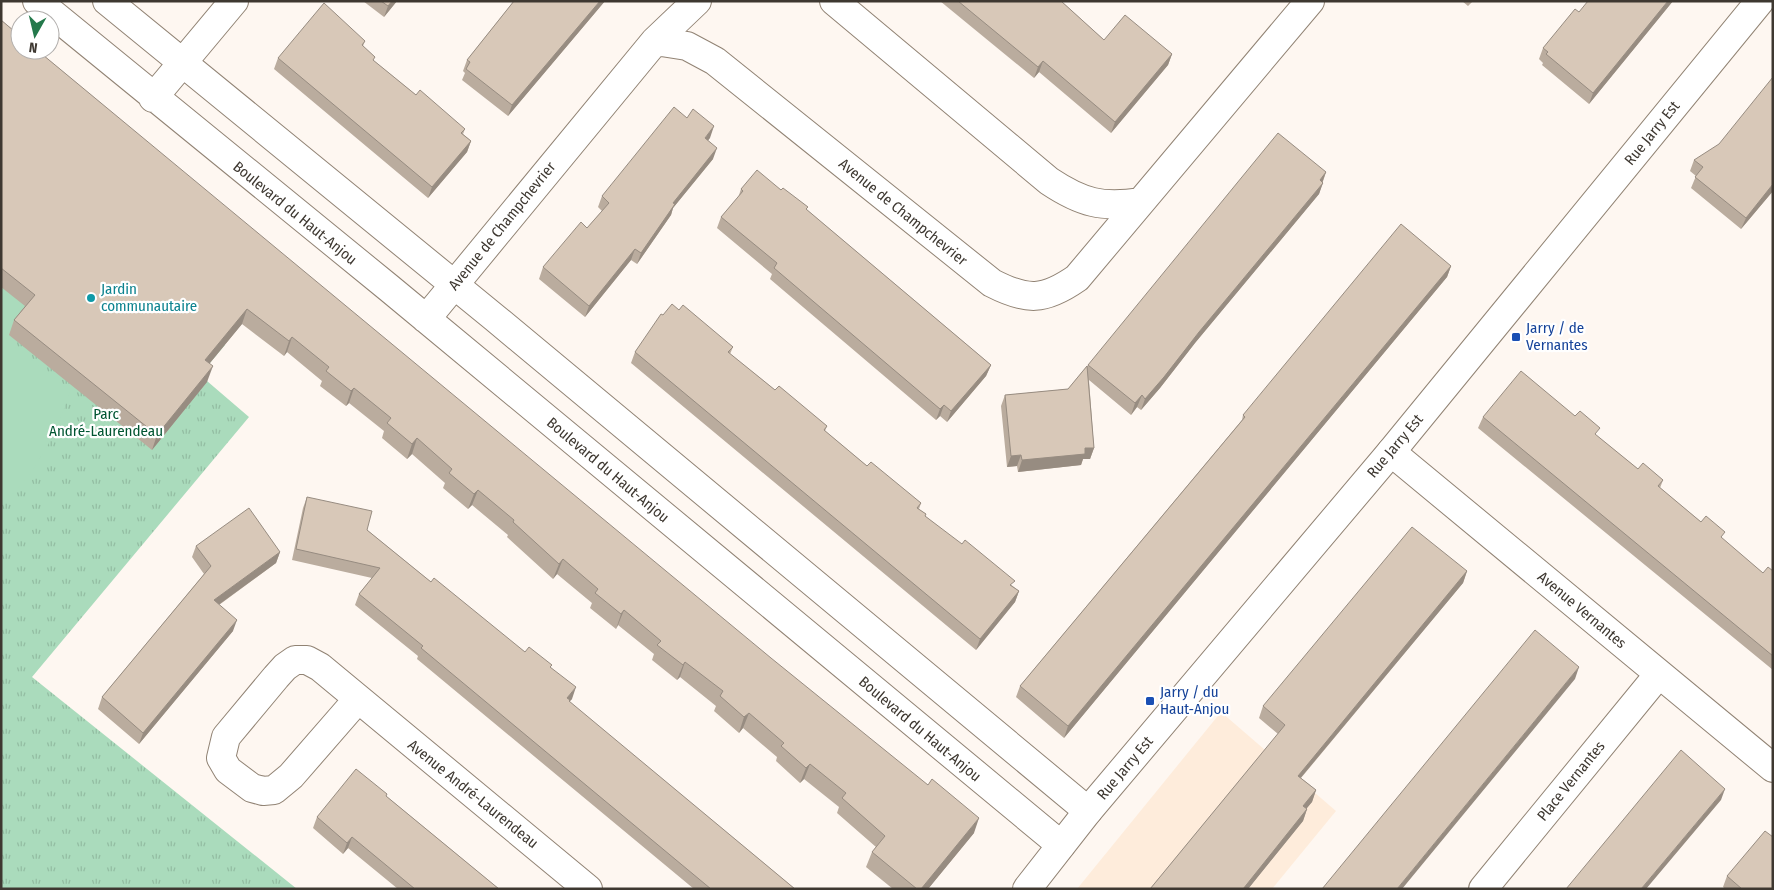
<svg xmlns="http://www.w3.org/2000/svg" width="1774" height="890" viewBox="0 0 1774 890" font-family="'Fira Sans Condensed',sans-serif">
	<defs>
		<pattern id="grass-tufts" width="24" height="20" patternUnits="userSpaceOnUse" patternTransform="scale(1.25)"><rect width="24" height="20" fill="#aadbbc"/><path d="M3 7l-1-3M5 7V3M7 7l1-3M15 17l-1-3M17 17v-4M19 17l1-3" fill="none" stroke="#93bda2"/></pattern>
	</defs>
	<rect width="100%" height="100%" fill="#fef7f1"/>
	<path fill="#feecdb" d="M1221,712l115,99 -64,78h-195z"/>
	<path fill="url(#grass-tufts)" d="M1,165l224,180 -25,30 49,42 -217,260 265,212h-296z"/>
	<path fill="#aadbbc" d="M1,287l28,23 -23,29 64,52c-13,42 -35,85 -69,114z"/>
	<g fill="none" stroke-linecap="round" stroke-linejoin="round">
		<g stroke="#918374" stroke-width="30">
			<path id="street" d="M37,1l352,287 672,557
				M107,1l388,317 593,493
				M834,1l215,180c33,22 53,27 92,21
				M655,41l32,5 28,15 277,222c35,18 52,18 85,-5l233,-277
				M153,98l81,-97
				M426,319l229,-278 42,-40
				M1391,452l382,316
				M358,699l-67,77 -17,14 -11,1 -11,-3 -24,-18 -7,-12 5,-21 50,-60 9,-10 10,-7h12l13,7 268,222
				M1483,889l176,-215"/>
		</g>
		<g stroke="#918374" stroke-width="30">
			<path id="secondary" d="M1027,889l61,-78 303,-359 369,-451"/>
		</g>
		<use href="#street" stroke="#fff" stroke-width="28"/>
		<use href="#secondary" stroke="#fff" stroke-width="28"/>
	</g>
	<path fill="#baac9e" d="M363,1h34l-13,16z
		M514,1h91l-97,115 -46,-36 3,-7 -2,-2 4,-11z
		M940,1h121l43,39 68,14 -4,11 -57,68 -72,-61 -5,6z
		M1462,1h11l-5,5z
		M1673,1l-84,103 -47,-39 1,-2 -4,-4 4,-11 36,-36z
		M1,20l973,813 -46,56h-35l-27,-22 6,-15 4,-5 -39,-34 2,-6 -35,-28 -4,4 -24,-22 1,-4 -34,-29 -4,5 -25,-22 2,-5 -36,-29 -3,3 -25,-20 2,-6 -36,-29 -2,4 -26,-21 2,-5 -35,-29 -4,5 -46,-42 1,-2 -36,-30 -4,4 -25,-21 2,-5 -33,-29 -5,5 -25,-21 2,-7 -35,-28 -3,3 -26,-20 2,-5 -35,-29 -3,4 -42,-32 -33,40 -2,18 -55,68 -143,-115 5,-15 11,-14 -24,-19z
		M365,41l-2,5 11,15 42,34 49,34 -2,5 8,7 -4,11 -39,46 -154,-129 4,-11z
		M710,138l-2,2 5,19 -40,49 -2,7 -34,49 -6,-4 -46,57 -46,-38 4,-12 44,-39 15,-17 -4,-4 4,-11z
		M1694,160l79,31 -32,38 -50,-41 5,-12 -6,-5z
		M1326,172l-7,22 -124,149 -35,45 -19,22 -4,-3 -6,8 -42,-35 5,68 -4,11h-7l-2,6 -63,7 -1,-6 -10,1 -6,-61 4,-11 63,-6 20,-24z
		M741,189l40,1 26,20 184,155 -5,11 -39,46 -7,-6 -4,4 -166,-141 2,-5 -55,-46 4,-11 17,-19z
		M1451,266l-4,11 -383,461 -48,-41 4,-11 222,-266 1,-5z
		M679,310l54,37 -3,7 45,36 52,36 -2,5 42,35 54,37 -2,6 7,5 -1,2 94,75 -4,11 -39,48 -345,-287 4,-11 28,-37z
		M1483,417l114,19 41,33 25,11 -3,8 103,85 10,-2v99l-295,-242z
		M307,497l60,33 64,52 94,70 26,16 21,31 -3,3 226,187h-101l-277,-230 1,-3 -63,-51 4,-11 13,-16 -80,-18 11,-52z
		M196,546l84,6 -4,11 -57,42 14,26 -94,113 -41,-35 4,-12 102,-123 -12,-17z
		M1467,571l-4,12 -162,195 15,12 -4,12 -6,6 1,1 -4,12 -55,68h-98l128,-155 -19,-16 4,-12z
		M387,794l-1,2 113,93h-101l-50,-41 -5,6 -30,-26 4,-11z
		M1727,876l46,13h-48l-2,-2z"/>
	<path fill="#978c81" d="M392,1h5l-13,16 4,-11z
		M600,1h5l-97,115 4,-11z
		M1668,1h5l-84,103 4,-11z
		M1172,54l-4,11 -57,68 4,-11z
		M1043,61l-4,11 -5,6 4,-11z
		M714,126l-4,12 -9,11 4,-11z
		M471,141l-4,11 -39,46 4,-11z
		M717,148l-4,11 -40,49 -2,7 -34,49 4,-11 32,-50z
		M1326,172l-4,11 -2,-3z
		M1323,183l-4,11 -124,149 -35,45 -19,22 4,-11 54,-67z
		M1773,184v7l-32,38 5,-11z
		M635,249l-4,11 -46,57 4,-11z
		M1451,266l-4,11 -383,461 4,-12z
		M247,309l-5,15 -42,51 5,-15z
		M292,337l-5,15 -3,4 5,-15z
		M991,365l-5,11 -39,46 4,-11z
		M213,366l-6,16 -55,68 5,-15z
		M354,388l-5,15 -3,3 5,-15z
		M1142,395l-5,12 -6,8 4,-12z
		M944,405l-4,11 -4,4 4,-11z
		M417,438l-5,16 -5,5 5,-15z
		M1085,448h9l-4,11h-7l-2,6 -63,7 4,-12z
		M1021,455l-4,11 -10,1 4,-11z
		M478,490l-6,15 -4,4 6,-15z
		M280,552l-4,11 -66,48 4,-11z
		M563,559l-6,15 -4,5 6,-15z
		M1467,571l-4,12 -170,204 5,-11z
		M1019,591l-4,11 -39,48 4,-11z
		M624,610l-6,15 -2,4 5,-15z
		M237,620l-4,11 -94,113 4,-11z
		M685,662l-5,15 -3,3 6,-15z
		M1579,667l-4,12 -173,210h-5z
		M576,687l-4,12 -2,2 -4,10 1,-13z
		M749,713l-6,15 -4,5 5,-16z
		M810,764l-6,15 -4,4 6,-15z
		M1725,789l-4,11 -75,89h-5z
		M1316,790l-4,12 -13,16 4,-12z
		M1307,809l-4,12 -55,68h-5z
		M979,818l-5,15 -46,56h-7z
		M352,837l-4,11 -5,6 4,-11z"/>
	<path fill="#d8c8b8" stroke="#978c81" d="M381,1h11l-4,5z
		M514,1h86l-88,104 -46,-36 4,-7 -3,-2z
		M958,1h103l43,39 21,-25 47,39 -57,68 -72,-61 -5,6z
		M1588,1h80l-75,92 -47,-39 2,-2 -5,-4 32,-39 4,3z
		M324,3l41,38 -3,4 13,12 -2,3 43,35 4,-5 45,39 -4,4 10,8 -39,46 -154,-129z
		M1,20l19,16v14h17l734,608 157,127 4,-6 47,39 -58,71h-4l-45,-37 13,-16 -43,-38 4,-5 -36,-29 -4,4 -25,-22 3,-3 -35,-30 -5,4 -24,-21 3,-5 -38,-29 -2,3 -26,-20 4,-4 -37,-31 -3,4 -26,-21 3,-4 -35,-30 -4,5 -46,-42 1,-2 -36,-30 -4,4 -25,-21 3,-4 -35,-31 -5,6 -25,-21 4,-5 -37,-30 -3,3 -25,-20 3,-4 -37,-30 -3,4 -42,-32 -42,51 8,6 -56,69 -143,-115 21,-25 -34,-27z
		M1773,77v107l-27,34 -51,-41 8,-10 -9,-7 25,-16z
		M674,107l13,11 6,-9 21,17 -9,12 12,10 -44,55 2,1 -34,49 -6,-4 -46,57 -46,-39 38,-45 6,6 22,-25 -7,-7z
		M1278,133l48,39 -6,8 3,3 -124,149 -35,45 -19,22 -3,-4 -7,8 -47,-38z
		M757,170l24,20 2,-2 25,19 -2,2 185,156 -40,46 -7,-6 -4,4 -166,-141 3,-5 -56,-46 22,-26 -2,-2z
		M1401,224l50,42 -383,460 -48,-40 225,-269 -2,-2z
		M672,304l7,6 4,-5 50,42 -5,5 47,38 4,-4 48,40 -3,4 43,36 4,-4 50,41 -4,5 9,6 -1,2 37,28 3,-4 50,41 -5,4 9,6 -39,48 -345,-287 26,-38 2,1z
		M1087,366l7,82h-9v6l-63,6 -1,-5 -10,1 -6,-61 63,-6z
		M1521,371l54,45 5,-5 20,17 -5,6 43,35 5,-6 20,17 -5,6 43,36 5,-6 19,16 -4,5 42,36 5,-6 5,4v85l-290,-239z
		M307,497l65,14 -5,19 64,52 3,-4 91,74 4,-5 23,18 -2,2 26,20 -9,11 3,2 -1,1 226,188h-84l-290,-241 2,-2 -64,-52 21,-26 -84,-19z
		M249,508l31,44 -66,48 23,20 -94,113 -41,-36 109,-131 -15,-20z
		M1412,527l55,44 -169,205 18,14 -13,16 4,3 -64,80h-93l135,-164 -22,-19z
		M1535,630l44,37 -182,222h-75z
		M1681,750l44,39 -84,100h-75z
		M356,769l31,25 -1,2 113,93h-84l-63,-52 -5,6 -30,-26z
		M1765,831l8,6v52h-31l-15,-13z"/>
	<circle fill="#0f9aa8" stroke="#fff" stroke-width="2" cx="91" cy="298" r="5"/>
	<g fill="#1a4fb4" stroke="#fff" stroke-width="2">
		<rect x="1511" y="332" width="10" height="10" rx="2.5"/>
		<rect x="1145" y="696" width="10" height="10" rx="2.5"/>
	</g>
	<g text-anchor="middle" dominant-baseline="central" stroke-width="4.5" stroke-linejoin="round" paint-order="stroke">
		<g font-size="15" fill="#3e3831" stroke="#fff">
			<text transform="translate(1652 133) rotate(-51)">Rue Jarry Est</text>
			<text transform="translate(903 212) rotate(39)">Avenue de Champchevrier</text>
			<text transform="translate(295 213) rotate(39)">Boulevard du Haut-Anjou</text>
			<text transform="translate(502 226) rotate(-51)">Avenue de Champchevrier</text>
			<text transform="translate(1395 446) rotate(-50)">Rue Jarry Est</text>
			<text transform="translate(608 470) rotate(40)">Boulevard du Haut-Anjou</text>
			<text transform="translate(1582 610) rotate(40)">Avenue Vernantes</text>
			<text transform="translate(920 729) rotate(40)">Boulevard du Haut-Anjou</text>
			<text transform="translate(1125 768) rotate(-50)">Rue Jarry Est</text>
			<text transform="translate(1571 781) rotate(-51)">Place Vernantes</text>
			<text transform="translate(473 794) rotate(39)">Avenue André-Laurendeau</text>
		</g>
		<g font-size="15" fill="#0d838f" stroke="#fff" text-anchor="start">
			<text x="101" y="289">Jardin<tspan x="101" dy="17">communautaire</tspan></text>
		</g>
		<g font-size="15" fill="#164399" stroke="#fff" text-anchor="start">
			<text x="1526" y="328">Jarry / de<tspan x="1526" dy="17">Vernantes</tspan></text>
			<text x="1160" y="692">Jarry / du<tspan x="1160" dy="17">Haut-Anjou</tspan></text>
		</g>
		<g font-size="15" fill="#015532" stroke="#fff">
			<text x="106" y="414">Parc<tspan x="106" dy="17">André-Laurendeau</tspan></text>
		</g>
	</g>
	<rect width="1774" height="890" fill="none" stroke="#3e3831" stroke-width="5"/>
	<g transform="translate(35 35) rotate(188)"><circle r="24" fill="#ffffff" stroke="#b2afad"/>
	<path d="M0-4L9 19L0 12L-9 19Z" fill="#24794b"/>
	<text y="-8" font-size="14" font-weight="bold" text-anchor="middle" fill="#3e3831">N</text>
	</g>
</svg>
